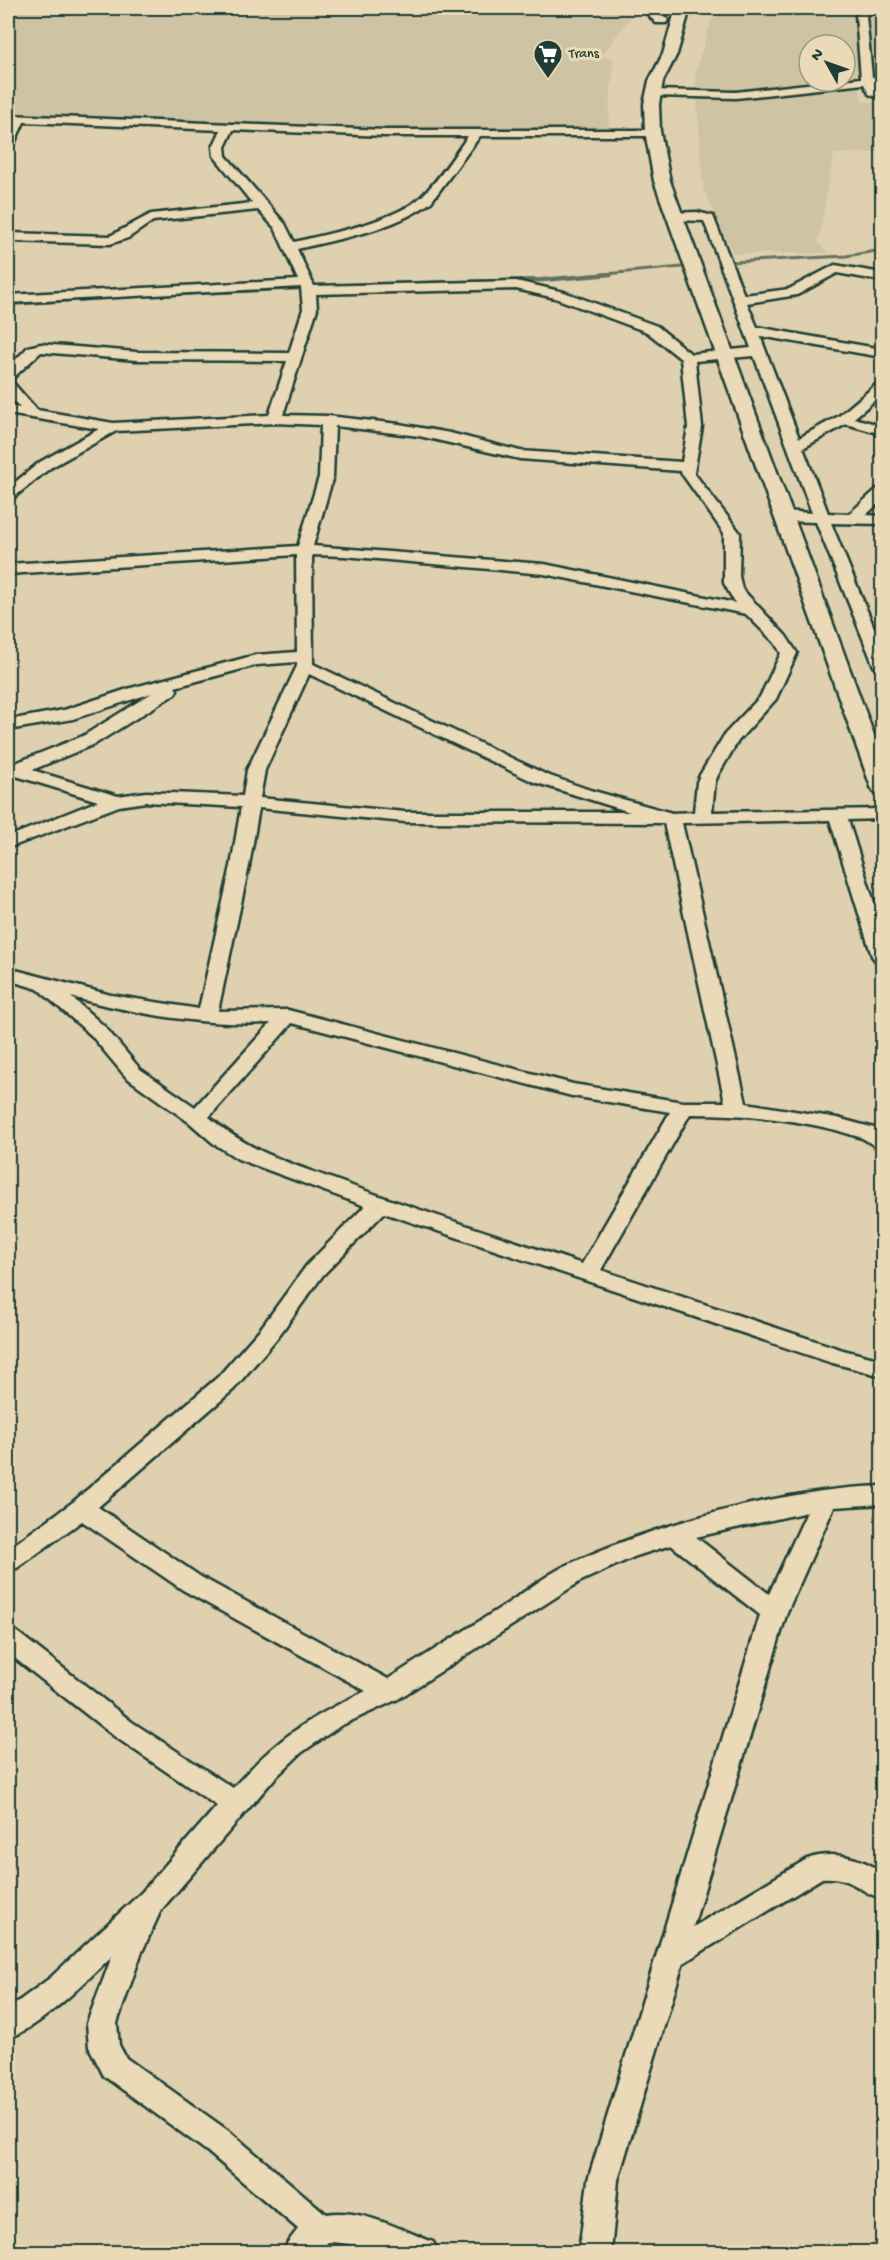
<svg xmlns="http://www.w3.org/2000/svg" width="890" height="2260" viewBox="0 0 890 2260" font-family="'Gochi Hand',sans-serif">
	<rect width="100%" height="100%" fill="#dfd1af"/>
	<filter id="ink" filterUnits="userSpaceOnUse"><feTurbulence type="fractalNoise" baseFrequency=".0167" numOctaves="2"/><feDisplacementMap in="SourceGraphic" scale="12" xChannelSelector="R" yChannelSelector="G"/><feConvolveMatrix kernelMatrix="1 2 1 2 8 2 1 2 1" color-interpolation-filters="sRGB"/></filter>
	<g filter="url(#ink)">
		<path fill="#cec4a4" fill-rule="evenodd" d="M8,8h616l7,9 -30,39 13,2 -6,70 -181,1 -264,-8 -155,-9z
			M751,8l131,2v64l-26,-2 6,29 20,2v49l-48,2 -16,89 11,10 -96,1 -30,-66 -8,-116 17,-54zM809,45h36v36h-36z"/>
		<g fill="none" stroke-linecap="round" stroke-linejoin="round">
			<path stroke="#637160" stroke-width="3" d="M731,262l115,-6 36,-6
				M595,275l87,-8"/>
			<path stroke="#637160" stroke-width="4.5" d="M351,285l191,-5 69,-6
				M110,297l188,-9
				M8,304l77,-5"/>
			<g stroke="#1f3d34" stroke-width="5">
				<path id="minor" d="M864,8h18v4l-11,1 -5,3 6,61 10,-1v6l-8,1 4,7 4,3v7l-13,-6 -5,-10 -128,14 -83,-2 -6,-3 6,-3 83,2 125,-14 -5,-63z
					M8,115l377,15h267l6,3 -6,3h-172l-49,66c-37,28 -89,36 -134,47l17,37 202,-5 48,11 93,34 34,28 60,-6 -47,-127 -30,-1 -4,-1 -2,-3 2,-3 27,-1 16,4 31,79 45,-6 46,-24 47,8v8l-45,-8 -40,22 -50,8 10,24 125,22v8l-122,-21 39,102 40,-22 38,-32 5,-1v11l-28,24 28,8v8l-36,-10 -43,24 25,65 21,1 28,-25 5,-1v12l-16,15 16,1v8l-51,-1 51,124v24l-6,-1 -2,-4 -58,-144 -33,-1 -8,-5 8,-5 29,2 -58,-157 -59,5 7,66 -8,46 46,60 -1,43 3,13 44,47 11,17 -21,46 -38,42 -20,34 -3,7 -3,30 170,-3v10l-34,1 34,108v34l-7,-2 -3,-4 -42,-136 -148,3 64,280 91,15 41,11 4,3v16c-8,-1 -12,-6 -20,-10 -8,-3 -18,-5 -26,-8 -48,-12 -97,-16 -146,-16l-89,156 242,80 39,10v16l-53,-14 -445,-149 -61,62 -46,63 -43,51 -136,118 103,70 187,102c40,-25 80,-51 120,-76 18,-12 37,-27 57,-37 89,-42 219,-77 317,-80v18l-48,3 -47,105 -94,315 114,-68c26,-9 53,-2 75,13v26c-25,-6 -28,-22 -60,-20l-139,85 -65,217 -7,72h-32l9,-72 172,-565 -89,-70 -35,11 -55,25 -183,118 -58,27 -39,27 -27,26 -113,131 -20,44 -24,69 2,22 7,13 104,74 96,82c35,-6 76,16 107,28l5,10h-55l-25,-7 -26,-3h-4l-9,10h-36l5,-10 10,-13 -90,-77 -104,-76 -15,-29 -2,-24 25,-67c-24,23 -73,73 -104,82v-29l42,-31 92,-86 75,-86 -103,-70 -106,-83v-24l9,3 115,90 101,66c42,-48 75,-70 133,-97l-183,-101 -101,-69 -65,47 -9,2v-21l65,-47 145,-125 43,-49 46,-63 58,-59 -127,-47 -25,-16 -23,-20 -64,-46 -35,-42 -53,-46 -30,-9v-12l103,27 88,14 32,-143 10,-59 -95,-5 -27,4 -111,42v-11l90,-36 -82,-25 -8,2v-12l75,-30 69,-43 -79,26 -65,11v-10l56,-10 67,-22 125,-33 41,-3 -1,-97 -288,19v-10l290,-18 21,-69 2,-52 -46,-2 -159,8 -66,37 -37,30 -5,1v-11l32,-26 59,-33 -91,-15v-8l12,2 -12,-14v-12l5,1 24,27 76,13 156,-8 18,-54 -151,-1 -95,-8 -28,26 -5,1v-11l20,-21 13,-3 95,8 153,1 14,-44 -2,-22 -293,16v-8l290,-15 -23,-52 -17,-18 -105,11 -25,17 -18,6 -102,-3v-8l102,3 41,-22 101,-11 -38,-47 -1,-9 8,-17 -197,-8 -10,22 -6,4v-15l5,-11 -5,-1zM233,130l152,6h83c-14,20 -28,42 -45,59 -23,25 -95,39 -129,47l-9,-18 -59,-68 -1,-9zM516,289l39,9 92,34 34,27 7,68 -6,35 -162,-11 -70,-18 -51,-9 -71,-8 -45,-1 34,-106 -1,-15zM335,426l84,10 101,23 160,12 44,62v50l11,20 -191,-39 -231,-18 20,-69zM312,555l32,1 200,18 202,40 29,29 6,10 -21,44 -35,37 -25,41 -3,7 -3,30 -22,1 -82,-23 -43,-15 -234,-111zM297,662v4l-50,104 -4,26 -97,-4 -28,4 -86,-26 63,-26 80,-50 2,-4 -2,-3 82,-22zM309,674l225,108 96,30h-225l-145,-14 5,-28zM259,808l146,14 259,1 61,279h-42l-110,-18 -285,-74 -70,1 31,-145zM71,997c66,17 132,29 200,26l-76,84 -55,-38 -35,-42zM292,1023l280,73 98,16 -88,152c-79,-27 -160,-52 -238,-81 -51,-19 -94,-30 -135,-66zM807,1512l-38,82 -73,-57z"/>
			</g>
			<g stroke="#1f3d34" stroke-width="5">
				<path id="major" d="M642,8h14l12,12 -2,3h-10z
					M676,8h14l-13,46 -14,27 -4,23 1,27 10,50 212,576v37l-8,-2 -3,-5 -217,-606 -9,-50 -1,-27 5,-23 14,-27z"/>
			</g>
			<use href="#minor" fill="#ebdab7" fill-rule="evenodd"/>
			<use href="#major" fill="#ebdab7" fill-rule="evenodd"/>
		</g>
	</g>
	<defs>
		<g id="supermarket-pin" transform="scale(1.5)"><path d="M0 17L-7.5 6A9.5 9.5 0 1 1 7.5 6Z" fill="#1f3d34" stroke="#ebdab7"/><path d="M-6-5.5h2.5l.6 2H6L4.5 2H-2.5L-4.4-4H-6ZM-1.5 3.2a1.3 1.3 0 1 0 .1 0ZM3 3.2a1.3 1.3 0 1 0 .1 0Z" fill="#fff"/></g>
	</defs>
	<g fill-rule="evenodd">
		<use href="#supermarket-pin" x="548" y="54"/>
	</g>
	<g text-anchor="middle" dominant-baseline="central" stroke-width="6" stroke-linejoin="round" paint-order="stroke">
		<g font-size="14" fill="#1f3d34" stroke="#ebdab7" text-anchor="start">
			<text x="569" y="54">Trans</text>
		</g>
	</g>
	<rect width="890" height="2260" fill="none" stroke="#ebdab7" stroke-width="30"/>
	<rect x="15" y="15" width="860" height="2230" fill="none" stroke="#1f3d34" stroke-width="2" filter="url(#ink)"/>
	<g transform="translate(827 63) rotate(310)"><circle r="28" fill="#ebdab7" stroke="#999b83" stroke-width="1.5"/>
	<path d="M0-4.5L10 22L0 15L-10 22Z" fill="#1f3d34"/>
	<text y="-9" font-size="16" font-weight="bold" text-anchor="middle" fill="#1f3d34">N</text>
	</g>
</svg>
